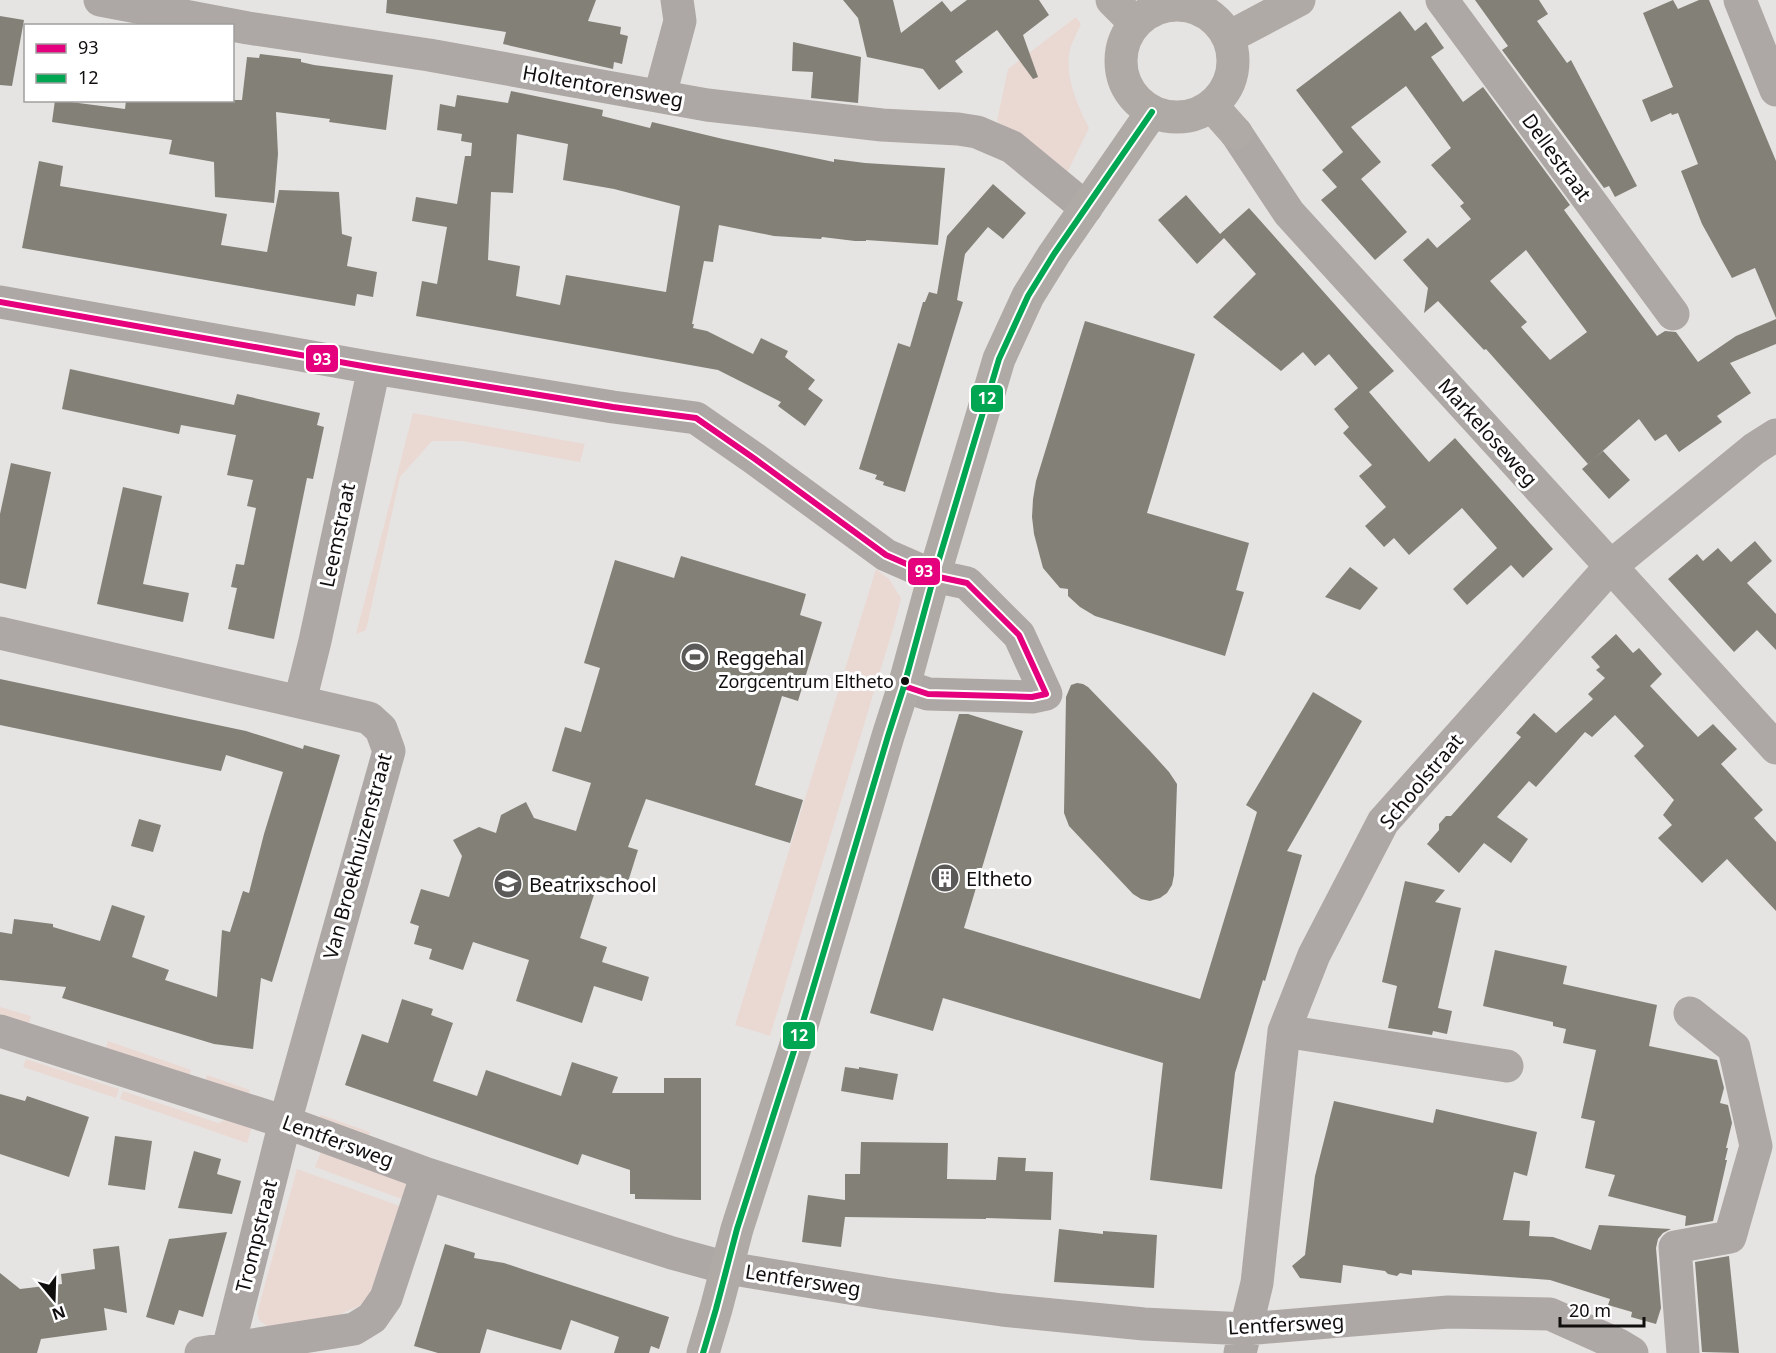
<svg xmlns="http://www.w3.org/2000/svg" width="1776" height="1353" viewBox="0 0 1776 1353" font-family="'Noto Sans',sans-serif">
	<rect width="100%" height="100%" fill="#e6e4e2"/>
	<path fill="#ead8d3" d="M1076,17l5,7c-3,8 -9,17 -11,26 -6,26 8,56 19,78l-22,45 -70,-52 11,-52z
		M413,413l172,31 -5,18 -118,-21h-30l-32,36 -34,153 -10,4z
		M876,569l13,10 12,19 -6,24 -125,414 -35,-11z
		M0,1007l31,9 -3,10 -28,-9z
		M108,1041l83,29 -3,9 -83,-28z
		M26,1059l93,30 -3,9 -93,-31z
		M207,1075l43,15 -3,10 -43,-15z
		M123,1091l95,32 14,-6 21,7 -6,19 -127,-44z
		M321,1115l49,17 -4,10 -49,-17z
		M322,1149l88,33v20l-95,-35z
		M297,1169l111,40 -28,93c-17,2 -32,7 -47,17l-65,8 -9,-7 -2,-7z"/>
	<path fill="#838077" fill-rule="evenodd" d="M387,0h209l-8,21 33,6 -1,7 8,2 -6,28 -8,-2 -1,7 -110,-25 3,-12 -120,-19z
		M843,0h50l8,33 41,-32 9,11 16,-12h72l10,15 -26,20 15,42 -5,2 -36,-49 -42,31 8,11 -24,18 -16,-21 -56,-12 -9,-39z
		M1475,0h64l9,14 -11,7 30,42 4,-3 66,126 -22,11 -6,-11 -5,2 -102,-138 6,-4z
		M1673,0l5,9 21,-9h10l67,161v157l-21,-50 -23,10 -30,-54 -21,-53 17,-7 -20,-51 -6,2 -1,-2 -20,9 -9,-22 31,-13 -30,-74z
		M1400,11l15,20 11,-9 18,26 -13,9 32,45 20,-15 87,118 -6,5 93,126 8,-5 11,1 22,30 38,-26 40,-17v25l-46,19 21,30 -34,23 5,6 -43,30 -13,-18 -11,7 -16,-22 -51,45 -102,-115 -2,1 -46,-49 -14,12 4,-25 -25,-28 25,-22 9,10 34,-29 -11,-13 4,-3 -33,-38 20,-17 -45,-62 -55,41 30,35 -20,17 46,53 -32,28 -54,-60 16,-13 -15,-17 21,-18 -47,-62zM1526,250l61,82 -37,28 -29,-33 6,-5 -37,-41z
		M0,16l24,4 -12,66 -12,-1z
		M793,42l68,15 -3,46 -47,-5 2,-26 -21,-1z
		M260,54l41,5v3l13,3 79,10 -7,55 -57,-8 1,-3 -54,-7 2,42 -4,49 -59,-6 -1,-35 -45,-8 3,-14 -120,-18 3,-22 70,9 1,-9h116l5,-43 12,1z
		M511,91l92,19 -1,6 48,12 2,-6 71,17 111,23v-3l31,4 80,5 -7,77 -72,-5v1h-11l-33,-4 -1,2 -47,-3 -55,-11 -6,37 -9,-1 -12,63h2l-1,4 14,3 46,23 8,-16 27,13 -3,6 30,23 -7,9 15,11 -18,26 -27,-20 3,-4 -63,-32 -302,-54 6,-35 15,3 10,-57 -35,-6 4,-24 41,7 8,-48h6l1,-13 -11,-2 1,-7 -25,-4 3,-26 15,3 2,-12 51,8zM517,134l51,10 -5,36 51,9 66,17 -14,86 -100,-17 -6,30 -44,-9 4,-30 -32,-6 3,-68 22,1z
		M39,161l24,5 -3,20 167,28 -6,31 46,7 12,-62 60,2 3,42 10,3 -5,29 30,6 -4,25 -16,-3 -2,12 -333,-58z
		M993,184l33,29 -23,26 -15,-12 -23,27 -8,46 6,2 -58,190 -22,-7 1,-3 -9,-3 2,-4 -18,-6 39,-126 12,4 13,-45h2l4,-10 8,2 10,-58z
		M1186,195l34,39 29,-26 145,163 -25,21 60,70 26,-24 98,111 -30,29 -12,-13 -44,40 -14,-16 44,-41 -35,-40 -53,47 -15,-17 -10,9 -19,-21 21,-19 -27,-31 13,-11 -29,-32 6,-6 -15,-18 24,-21 -29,-34 -14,12 -12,-14 -22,19 -68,-54 43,-43 -32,-36 -27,26 -39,-44z
		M1085,321l110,33 -48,159 102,30 -13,47 8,2 -19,64 -130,-40 -15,-9 -12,-11v-7l-8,-1 -17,-20 -9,-34 -2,-17 1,-18 3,-18z
		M70,369l164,36 3,-11 83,19 -3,12 7,2 -11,52 -6,-1 -33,161 -46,-10 9,-41 -6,-1 5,-23 8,1 12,-57 -9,-2 6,-26 -26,-5 9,-40 -55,-10 -2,9 -117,-25z
		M1603,451l27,29 -21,19 -27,-30z
		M11,463l40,9 -25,117 -26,-6v-69z
		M123,487l39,9 -19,88 46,9 -6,29 -86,-18z
		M1755,541l17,20 -25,22 29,31v36l-19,-20 -23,22 -66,-73 29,-25 6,7 15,-13 13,14z
		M681,556l125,38 -6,21 22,7 -24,79 -16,-5 -27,89 48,15 -13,43 -144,-44 -18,48 10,3 -11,35 -27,-9 -20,62 27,9 -5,15 47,15 -7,24 -48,-15 -12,37 -66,-22 13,-41 -56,-18 -10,28 -34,-11 3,-10 -18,-5 5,-18 -9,-3 11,-34 28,8 13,-41 -9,-16 26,-13 17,6 5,-18 25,-13 8,16 42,13 15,-48 -39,-12 13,-44 16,5 19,-64 -16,-5 31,-103 59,18z
		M1350,567l28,21 -18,22 -35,-13z
		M1616,634l17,19 6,-5 23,26 -12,12 48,51 15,-13 24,25 -16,15 42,46 -9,8 22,24v69l-49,-52 -25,24 -44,-45 14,-13 -9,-10 11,-15 -40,-44 10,-10 -29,-31 -23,22 -7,-5 -49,55 -7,-6 -32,36 31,22 -17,24 -27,-20 -25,30 -32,-29 12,-14v-6l7,-8h5l70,-79 -5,-4 18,-20 22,20 37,-34 -5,-5 17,-16 -9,-8 4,-3 -9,-10z
		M0,679l246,52 57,18 1,-4 36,10 -68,227 -11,-4 -8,71 -39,-5 -152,-46 4,-11 -66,-7v-48l12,2 2,-15 39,5v3l47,14 12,-36 33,11 -13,41 37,13 -4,10 52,17 5,-67 8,2 13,-41 6,2 15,-59 19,-62 -57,-17 -5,16 -221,-46z
		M1077,683l6,1 5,3 62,64 19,21 8,12 -3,91 -2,10 -5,8 -7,5 -10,3 -9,-2 -8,-5 -64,-68 -5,-13 2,-116 5,-12z
		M1313,692l49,29 -75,130 15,4 -37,126 -2,-1 -28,93 -13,116 -72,-9 13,-117 -220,-65 -10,33 -63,-18 89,-299h9l55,17 -59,197 236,71 57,-187 -11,-7z
		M139,819l22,6 -8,27 -22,-6z
		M1405,881l40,9 -10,12 26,6 -23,100 14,3 -5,23 -14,-3 -1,4 -44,-7 9,-42 -15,-4z
		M1495,950l72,16 -4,18 94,21 -8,41 68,14 7,28 -4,15 8,2 4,18 -6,25h2l-3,12h2l-14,61 -28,5 1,-10 -78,-20 7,-21 -30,-7 10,-47 -14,-3 15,-68 -33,-7 3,-14 -13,-3v-4l-70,-16z
		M402,999l31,10 -2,6 22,8 -20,58 44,15 9,-26 75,26 11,-34 46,15 -6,16h52v-15h37v122l-66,-1v-5h-5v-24l-48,-16 -4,11 -233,-80 17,-51 26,9z
		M845,1067l14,2v-2l39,7 -5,26 -52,-9z
		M0,1094l25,7 2,-5 62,21 -20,60 -69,-23z
		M1334,1101l99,22 3,-14 101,23 -10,44 -13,-4 -11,48 27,1 -1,15 24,1 38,13 8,-25 72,4 -8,4 -5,6 -2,9 5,60 -5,16 -25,-7 1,-5 -24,-7 2,-6 -60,-19 -138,-10v5l-12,-2 -3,3 -9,-2 -3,-3 -42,-6 -2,18 -41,-5 -8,-12 13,-11 10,-79z
		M115,1136l37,5 -7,49 -37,-5z
		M861,1142l87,1 -1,36 49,1 2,-23 28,1 -1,13 28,1 -2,48 -65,-2v1l-141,-2 -4,30 -39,-5 6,-47 37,5v-26h15z
		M194,1151l27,8 -4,15 24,7 -9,33 -54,-6z
		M1059,1229l44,5v-3l54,4 -3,53 -100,-6z
		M227,1232l-24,85 -24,-7 -5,15 -28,-8 23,-78z
		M445,1244l30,9 -1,5 30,5 24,8 141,46 -10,32 -8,-3 -2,7h-35l5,-16 -48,-17 -10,30 -74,-21 -7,24h-42l-24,-7z
		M119,1246l8,67 -23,-5 3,22 -66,9 -4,14h-37v-80l20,16 42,-5 -1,-10 34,-5 -2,-20z
		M1729,1256l10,97 -37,-1 -7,-90z"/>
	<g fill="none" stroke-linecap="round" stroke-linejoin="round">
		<path stroke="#ada8a5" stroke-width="33" d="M100,0l148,28 181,27 278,50 175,20 76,4 19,3 35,15 74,61
			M1442,0l231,314
			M1740,0l36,90
			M660,95l20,-74 -3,-21
			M1236,133l53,80 487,535
			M0,302l374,66 239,39 83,11 59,41 131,96 48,21 33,7 52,52 27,59 -14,3 -104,-3 -24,-8
			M0,633l369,85 12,11 8,22 -104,371 -58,231
			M300,701l15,-60 59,-273
			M0,1031l285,91 142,52 245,79 55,15 159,26 116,16 142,14 102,5 202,-17 102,2 67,30 15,9
			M1284,1031l223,35
			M201,1353l153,-24 18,-11 14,-20 41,-124
			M1240,1353l17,-70 27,-252 30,-76 69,-133 228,-256 143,-117 22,-14
			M1683,1353l-8,-106 55,-10 26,-91 -22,-98 -44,-35"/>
		<path stroke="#afaaa6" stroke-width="33" d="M1112,0l22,22
			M1121 61a56 56 0 1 1 112 0a56 56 0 1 1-112 0Z
			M1229,37l70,-37
			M1212,106l24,27
			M703,1353l13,-44 21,-80 63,-197 88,-296 16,-50 30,-110 65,-217 29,-63 26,-42 98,-142"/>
		<g stroke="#fff" stroke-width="10">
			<path id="bus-1" d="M0,302l374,66 239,39 83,11 59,41 131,96 48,21 33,7 52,52 27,59 -14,3 -104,-3 -24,-8"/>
		</g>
		<g stroke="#fff" stroke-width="10">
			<path id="bus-2" d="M703,1353l13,-44 21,-80 63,-197 88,-296 16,-50 30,-110 65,-217 29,-63 26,-42 98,-142"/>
		</g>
		<use href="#bus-1" stroke="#e5007d" stroke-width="6"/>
		<use href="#bus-2" stroke="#00a651" stroke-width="6"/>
	</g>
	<defs>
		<g id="stadium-disc" transform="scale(1.5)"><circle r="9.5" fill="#5c5a58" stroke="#fff"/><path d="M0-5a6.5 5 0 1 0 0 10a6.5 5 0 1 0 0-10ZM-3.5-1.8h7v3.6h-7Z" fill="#fff"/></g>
		<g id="building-disc" transform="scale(1.5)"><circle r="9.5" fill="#5c5a58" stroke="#fff"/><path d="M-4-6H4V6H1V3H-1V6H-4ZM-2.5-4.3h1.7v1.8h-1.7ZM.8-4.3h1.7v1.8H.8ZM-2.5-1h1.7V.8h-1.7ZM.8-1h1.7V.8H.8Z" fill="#fff"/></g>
		<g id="school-disc" transform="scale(1.5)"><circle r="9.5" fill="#5c5a58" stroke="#fff"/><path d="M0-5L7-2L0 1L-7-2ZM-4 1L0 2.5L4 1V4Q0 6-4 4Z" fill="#fff"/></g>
	</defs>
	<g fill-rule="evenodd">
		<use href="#stadium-disc" x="695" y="657"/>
		<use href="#building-disc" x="945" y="878"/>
		<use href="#school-disc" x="508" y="884"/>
	</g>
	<circle fill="#110f0e" stroke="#fff" stroke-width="2" cx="905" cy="681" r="5"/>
	<g text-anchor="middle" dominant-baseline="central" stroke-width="6" stroke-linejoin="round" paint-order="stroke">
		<g font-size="18" fill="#110f0e" stroke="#fff" text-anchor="end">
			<text x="894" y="681">Zorgcentrum Eltheto</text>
		</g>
		<g font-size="20" fill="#110f0e" stroke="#fff">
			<text transform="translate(603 86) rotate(10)">Holtentorensweg</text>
			<text transform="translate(1557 157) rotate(54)">Dellestraat</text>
			<text transform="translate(1488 432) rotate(48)">Markeloseweg</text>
			<text transform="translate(337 535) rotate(-78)">Leemstraat</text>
			<text transform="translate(1421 781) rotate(-50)">Schoolstraat</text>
			<text transform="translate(357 856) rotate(-75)">Van Broekhuizenstraat</text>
			<text transform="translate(338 1141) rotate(20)">Lentfersweg</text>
			<text transform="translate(256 1236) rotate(-76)">Trompstraat</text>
			<text transform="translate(803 1280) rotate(9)">Lentfersweg</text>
			<text transform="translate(1286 1324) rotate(-3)">Lentfersweg</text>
		</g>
		<g font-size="20" fill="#110f0e" stroke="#fff" text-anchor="start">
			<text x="716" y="657">Reggehal</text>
			<text x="966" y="878">Eltheto</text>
			<text x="529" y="884">Beatrixschool</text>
		</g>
	</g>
	<g stroke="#fff" stroke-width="2">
		<rect x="305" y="344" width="34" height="29" rx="6" fill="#e5007d"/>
		<rect x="970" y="384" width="34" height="29" rx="6" fill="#00a651"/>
		<rect x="907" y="557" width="34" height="29" rx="6" fill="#e5007d"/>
		<rect x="782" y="1021" width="34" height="29" rx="6" fill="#00a651"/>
	</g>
	<g font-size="16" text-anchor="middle" font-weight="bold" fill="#fff">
		<text x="322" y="365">93</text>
		<text x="987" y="404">12</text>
		<text x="924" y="577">93</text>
		<text x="799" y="1041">12</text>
	</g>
	<rect x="24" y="24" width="210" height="78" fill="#ffffff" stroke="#a09f9f" stroke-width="1.5"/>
	<rect x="36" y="44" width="30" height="9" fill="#e5007d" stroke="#a09f9f" stroke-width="1.5"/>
	<text x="78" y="54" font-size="18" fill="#110f0e">93</text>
	<rect x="36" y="74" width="30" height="9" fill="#00a651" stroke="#a09f9f" stroke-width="1.5"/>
	<text x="78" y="84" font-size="18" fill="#110f0e">12</text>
	<g transform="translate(54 1299) rotate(161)" stroke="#ffffff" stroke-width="4.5" paint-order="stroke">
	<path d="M0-4.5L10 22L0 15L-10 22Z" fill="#110f0e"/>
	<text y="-9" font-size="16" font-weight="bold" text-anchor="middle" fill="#110f0e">N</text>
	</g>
	<path d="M1560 1317v9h84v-9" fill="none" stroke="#110f0e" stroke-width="3"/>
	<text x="1569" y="1317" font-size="18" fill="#110f0e" stroke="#ffffff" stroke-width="4.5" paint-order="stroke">20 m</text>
</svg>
